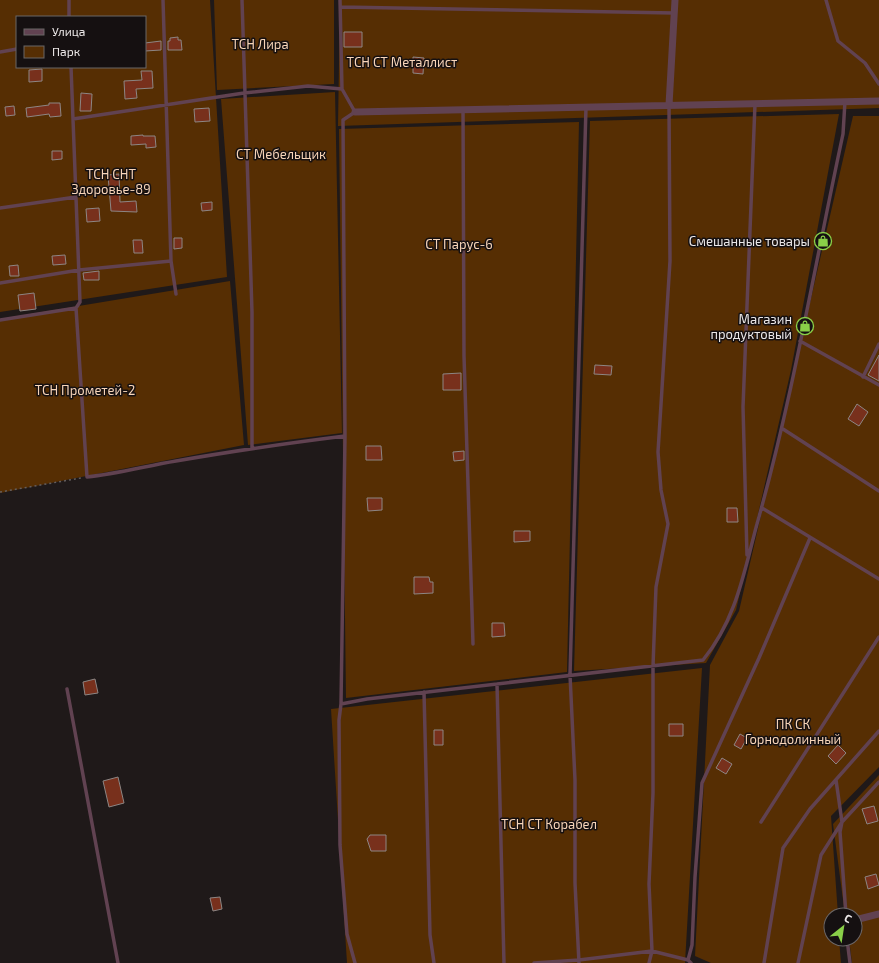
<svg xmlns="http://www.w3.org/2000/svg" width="879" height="963" viewBox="0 0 879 963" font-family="'Exo 2',sans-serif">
	<rect width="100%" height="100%" fill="#1f1919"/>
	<path fill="#562e03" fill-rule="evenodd" d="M0,0h210l17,277 -227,35zM17,17h128v50h-128z
		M214,0h120v84l-117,6z
		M340,0h539v108l-541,18z
		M335,92l7,341 -94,12 -27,-346z
		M839,114l-48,256 -55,240 -30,53 -132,8 16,-550z
		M853,116h26v651l-48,49 7,99h-7v24h8l2,24h-130l-16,-7 15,-291 29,-54z
		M579,122l-12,550 -221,26 -7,-569z
		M230,281l14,164 -244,48v-174z
		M702,668l-17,295h-338l-16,-254z
		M879,775v188h-27l-3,-24h6v-24h-10l-12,-91z"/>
	<path fill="#78301c" stroke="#8d8684" d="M344,32h18v15h-18z
		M178,37v3h3l1,10h-14v-9h2v-3z
		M161,41v9l-16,1v-8z
		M413,57l11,1 -1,16 -10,-1z
		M42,69v12l-13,1v-12z
		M141,71h11l1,17 -17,1 1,9 -12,1 -1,-18 18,-1z
		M81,93l11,1 -1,17h-11z
		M49,103h11l1,13 -11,1 -1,-3 -22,3 -1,-9 23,-3z
		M14,106l1,9 -9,1 -1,-9z
		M209,108l1,13 -15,1 -1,-13z
		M143,135v1h12l1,11 -10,1v-4l-15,1v-9z
		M52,151h10v8l-10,1z
		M119,174l1,28 16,-1 1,11 -26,-1 -3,-36z
		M212,202v8l-10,1 -1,-8z
		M99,208l1,13 -13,1 -1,-13z
		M174,238h8v10l-8,1z
		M133,240h9l1,13h-9z
		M65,255l1,9 -13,1 -1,-9z
		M18,265l1,11h-9l-1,-10z
		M99,271v9h-15l-1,-7z
		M34,293l2,16 -16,2 -2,-16z
		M879,355v26l-11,-6z
		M595,365l17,1 -1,9 -17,-1z
		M461,373v17h-18v-16z
		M857,404l11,8 -9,14 -11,-7z
		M366,446h15l1,14h-16z
		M464,451v9l-10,1 -1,-9z
		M367,498h15v12l-14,1z
		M727,508h10l1,14h-11z
		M514,531h16v10l-16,1z
		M414,577h15l1,5h3v11l-19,1z
		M492,623h12l1,13 -13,1z
		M95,679l3,14 -13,2 -2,-13z
		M669,724h14v12h-14z
		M434,730h9v15h-9z
		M740,734l7,4 -6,11 -7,-4z
		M838,745l8,8 -10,11 -8,-8z
		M722,758l10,6 -6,10 -10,-6z
		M118,777l6,26 -15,4 -6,-26z
		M874,806l4,15 -11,3 -5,-15z
		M370,835h16v16h-15l-4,-12z
		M876,874l3,11 -11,4 -3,-12z
		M220,897l2,12 -9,2 -3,-13z"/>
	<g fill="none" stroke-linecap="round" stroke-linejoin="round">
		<path stroke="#645e5e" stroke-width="1.5" stroke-dasharray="2 3" stroke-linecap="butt" d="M0,492l81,-14"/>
		<path stroke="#614251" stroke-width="3.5" d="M69,0v17
			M163,0l8,261 5,33
			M242,0l10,312v136
			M340,0l2,89 13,23 -12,8 2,316 -4,268
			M826,0l12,41 27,22 14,21
			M340,7l334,6
			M0,52l17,-3
			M71,67l9,235 -4,6 11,169c30,-3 59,-11 89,-16 57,-10 113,-18 169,-25
			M463,109l1,247 9,288
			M73,119l171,-26 64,-7 34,3
			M0,208l76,-11
			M0,283l79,-13 92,-9
			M0,320l76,-12
			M800,341l79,44
			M863,377l16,-33
			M783,429l96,62
			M762,508l117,71
			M747,555l-4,-148 12,-303
			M497,684l7,279
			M67,689l51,274
			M424,692l6,243 4,28
			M836,780l6,42 -2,10 6,83
			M761,822l118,-185
			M847,939l3,24
			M688,960l4,-15 3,-68 7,-94 57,-125 51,-120
			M355,963l-8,-29 -7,-89 -1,-125 2,-16 26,-5 336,-39c33,-40 41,-88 54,-136 36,-128 58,-260 86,-390l2,-33
			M534,963l45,-3 73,-9 36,9 3,3
			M579,963l-4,-80v-103l-5,-105 16,-568
			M649,963l3,-12 -3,-67 4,-91v-127l3,-79 12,-63 -7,-34 -3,-38 12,-191 -1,-156
			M764,963l19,-115 27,-39 69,-78
			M798,963l23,-108 21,-33 37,-40"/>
		<path stroke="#614251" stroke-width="7" d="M669,105l6,-105
			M355,112l524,-11
			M855,920l24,-6"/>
	</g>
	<defs>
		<g id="shop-ring" transform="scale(0.9)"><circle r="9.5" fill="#151011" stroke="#89cf48" stroke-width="1.5"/><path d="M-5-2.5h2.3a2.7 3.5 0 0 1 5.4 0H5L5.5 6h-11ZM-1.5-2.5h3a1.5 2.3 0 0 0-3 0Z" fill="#89cf48"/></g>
	</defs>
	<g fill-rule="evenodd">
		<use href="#shop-ring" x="823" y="241"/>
		<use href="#shop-ring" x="805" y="326"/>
	</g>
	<g text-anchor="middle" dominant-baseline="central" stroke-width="3" stroke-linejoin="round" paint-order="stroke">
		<g font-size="13" fill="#f8d5b9" stroke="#151011">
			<text x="260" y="44">ТСН Лира</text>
			<text x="402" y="62">ТСН СТ Металлист</text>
			<text x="281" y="154">СТ Мебельщик</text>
			<text x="111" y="174">ТСН СНТ<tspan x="111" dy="15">Здоровье-89</tspan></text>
			<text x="459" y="244">СТ Парус-6</text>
			<text x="85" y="390">ТСН Прометей-2</text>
			<text x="793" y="724">ПК СК<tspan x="793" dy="15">Горнодолинный</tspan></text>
			<text x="549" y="824">ТСН СТ Корабел</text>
		</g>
		<g font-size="13" fill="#ece8e8" stroke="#151011" text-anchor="end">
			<text x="810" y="241">Смешанные товары</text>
			<text x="792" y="319">Магазин<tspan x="792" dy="15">продуктовый</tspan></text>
		</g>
	</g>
	<rect x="16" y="16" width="130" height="52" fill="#151011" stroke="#6b6667"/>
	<rect x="24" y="29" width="20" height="6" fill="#614251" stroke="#6b6667"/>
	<text x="52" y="36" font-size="12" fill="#ece8e8">Улица</text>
	<rect x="24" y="46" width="20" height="12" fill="#562e03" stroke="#6b6667"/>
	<text x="52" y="56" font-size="12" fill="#ece8e8">Парк</text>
	<g transform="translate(843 927) rotate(30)"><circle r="19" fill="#151011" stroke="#6b6667"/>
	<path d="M0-3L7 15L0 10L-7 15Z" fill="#89cf48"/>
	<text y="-6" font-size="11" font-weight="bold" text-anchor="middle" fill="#ece8e8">С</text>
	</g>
</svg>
